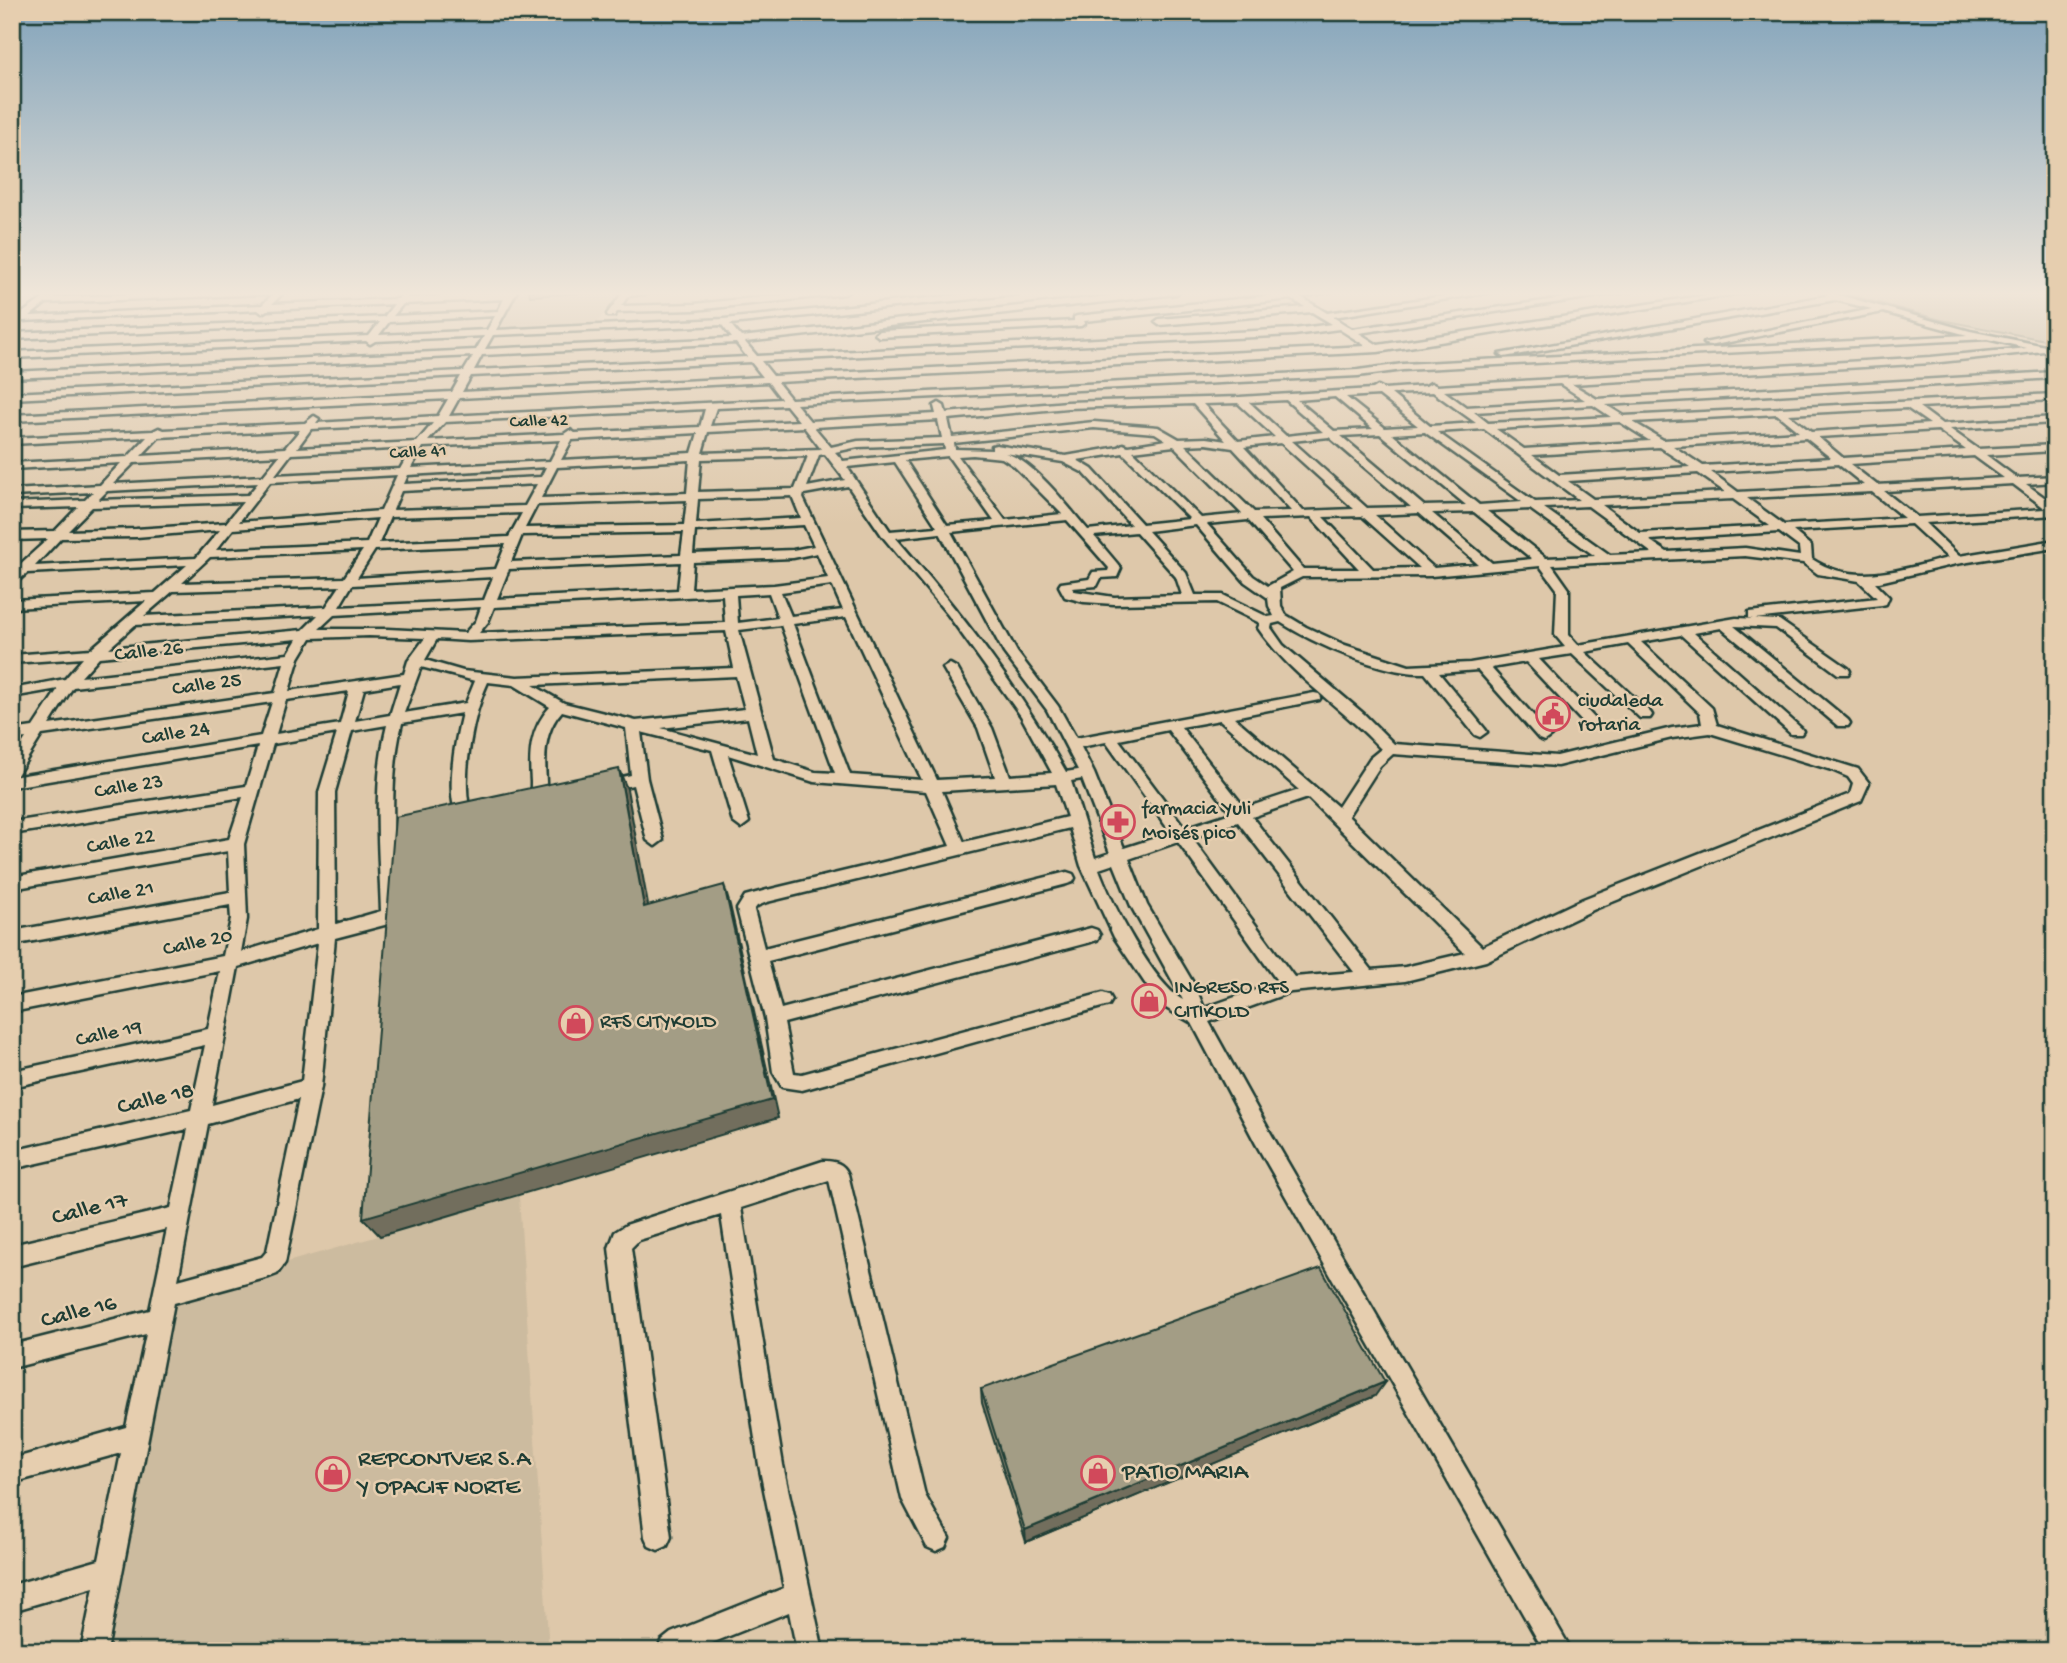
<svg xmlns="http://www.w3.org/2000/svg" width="2067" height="1663" viewBox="0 0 2067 1663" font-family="'Gochi Hand',sans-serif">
	<rect width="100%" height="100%" fill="#dec8aa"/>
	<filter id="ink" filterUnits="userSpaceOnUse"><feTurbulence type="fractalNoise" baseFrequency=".0143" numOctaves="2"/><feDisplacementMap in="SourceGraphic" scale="14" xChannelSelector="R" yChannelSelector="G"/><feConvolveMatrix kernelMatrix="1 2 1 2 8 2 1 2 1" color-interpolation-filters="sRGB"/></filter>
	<g filter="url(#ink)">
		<path fill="#ccbb9f" d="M518,291h13l-2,5 90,-3 -24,32 -101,5z
			M519,1196l30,455h-455l70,-354z"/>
		<path fill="#bbaf94" stroke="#6d7664" stroke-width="2" d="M1835,291h220v51l-114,-22z"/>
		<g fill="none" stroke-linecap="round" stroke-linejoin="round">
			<g stroke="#1f3d34" stroke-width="5">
				<path id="minor" d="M210,291h61l-4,3 -221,9 -16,13 232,-11 14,-14h9l-13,13 126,-5 6,-8h8l-5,7 110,-7 -21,39 228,-11 271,-28h28l-4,3 -289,30 11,13 412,-46h27l-4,3 -431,48 12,14 537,-27 38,-5 -20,-12 -153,13 -4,-3 4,-3 146,-12 -14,-8 -207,22 1,2 -4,3 -202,11 -4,-3 4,-3 195,-10v-4l3,-1 208,-22 -4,-3 13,2 39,-2 -32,6 26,16 151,-22h21l-166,26 19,12 259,-38h21l-273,42 19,12 355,-54h21l-376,61 -601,30 14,17 567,-29 45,-6 564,-29 -84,-23 -174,34 -5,-3 168,-34 -37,-9 -331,57 -5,-3 326,-58 3,-4 142,39 85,17v6l-11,-3 -113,12 -359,21 25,15 458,-27v6l-449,27 18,11 431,-22v6l-136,7 23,17 113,-7v6l-105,6 28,20 77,-4v6l-69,4 31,23 38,-2v6l-29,2 29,21v10l-130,8 34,33 96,-16v8l-99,16 -81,19 14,14 -3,7 -4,1 -128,14 -5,-1v-6l128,-14 -18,-17 -41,-7 -15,-11 -58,-7 -193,9 17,24v46l9,10 158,-27 43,2 69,48 2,3 -2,3h-10l-62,-46 -42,-2 114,94 2,3 -2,3h-10l-117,-98 -27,5 107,95 2,3 -2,3h-10l-110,-99 -40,7 71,66 5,17 141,44 11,14 -8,18 -266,108 -109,52 -81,20 -114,11 -82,30 61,110 302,519h-28l-288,-507 -64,-121 -33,-19 -45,-67 -33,-71 -11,-38 -303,74 -10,4 -3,4 10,38 303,-76 6,2 2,4 -2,4 -6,2 -299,77 13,48 310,-81 6,2 3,5 -3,5 -6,2 -307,81 10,50 8,1 301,-81 6,2 3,5 -3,5 -307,85 -20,-3 -9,-15 -8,-54 -28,-109 8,-13 22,-6 183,-44 -24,-55 -112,-9 -86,-27 21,67 -8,6 -8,-6 -21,-72 -71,-18 6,47 16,61 -8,6 -8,-6 -14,-55 -29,6 -8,-5 3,-4 32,-7 -5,-47 -64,-17c-23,25 -16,58 -15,89l-3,4h-10c-4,-7 -3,-15 -3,-22 -2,-29 -1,-53 19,-75l-36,-22 -26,-3c-15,32 -26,90 -19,125l12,3 3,4 -3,4 -5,1 -19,-4c-12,-23 -1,-78 5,-102l-60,10c-15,63 -7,130 -4,194l-2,5 -61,16 -14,149 -36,176 -8,11 -8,3 -95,26 -67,348h-26l13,-64 -82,24v-26l87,-25 22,-107 -109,30v-24l114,-32 20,-93 -134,34v-23l138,-35 17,-81 -155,38v-22l159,-37 17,-79 -176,40v-18l179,-41 14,-65 -193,42v-16l196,-42 12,-58 -208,41v-15l211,-41 8,-37 -1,-14 -218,40v-14l218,-39 -2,-41 -216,38v-12l217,-38 14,-42 -231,37v-12l234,-36 12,-40 -246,41v-10l249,-41 11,-34 -230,33 -25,40 -5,1v-17l14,-21 -14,2v-10l21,-3 25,-38 -46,8v-8l53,-10 18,-21 -71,5v-8l79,-6 55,-48 -134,7v-8l143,-7 32,-28 -160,8 -15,13v-11l5,-8 31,-28 -36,1v-8l43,-1 23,-24 -66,2v-6l73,-3 8,-8 -81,4v-6l88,-5 21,-22 -109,6v-6l116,-6 19,-20 -135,7v-6l141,-7 6,-3 5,2 141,-7 9,-7 5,3 -3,4 122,-7 10,-17 -436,22v-6l440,-23 9,-16 -449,23v-6l452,-22 9,-15 -461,22v-6l464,-22 8,-14 -109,5 -5,3 -4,-3 -354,17v-6l357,-16 11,-14 -368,17v-6l372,-16 10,-13 -127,6 -5,3 -4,-3 -236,11 -5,3 -5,-2v-6h6l26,-18zM504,299l-6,12 -105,5 10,-12zM495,316l-8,14 -108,5 10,-13zM722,325l10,13 -247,11 8,-14zM1339,329l27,17 -593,30 -12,-15 533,-26zM1987,339l40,9 -96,9 -494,29 -6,-3 -5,3 -42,3 -6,-3 -5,3 -133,8 -173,5 -121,11 -2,-7 -5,-3 -5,3 2,8 -126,7 -14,-17 562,-28 45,-6zM736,343l11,14 -273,13 8,-15zM751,362l12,15 -301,15 9,-16zM768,382l13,17 -332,17 10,-18zM1560,384l25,16 -119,7 -22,-16zM1433,392l43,31 -46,3 -39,-32zM1379,395l39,31 -33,2 -39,-31zM1335,397l38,32 -39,2 -37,-31zM1286,400l37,32 -37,4 -37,-34zM1238,403l37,34 -37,4 -35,-37zM1193,404l33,37 -20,-3 -27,1 -21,-12 -64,-5 -142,15 -4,-18 119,-11zM786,405l13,16 -89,5 6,-18zM1593,405l18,12 -123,6 -14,-11zM1907,408l23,16 -119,8 -23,-18zM705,409l-5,18 -125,6 -5,-3 -6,4 -136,7 17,-19zM1777,414l22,18 -136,8 -30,-18zM938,420l4,18 -84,3 -27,6 -17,-20zM1620,422l30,19 -126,8 -28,-20zM433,423l-16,19 -120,6 14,-19zM804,427l17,22 -119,4 6,-21zM1094,428l61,5 11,7 -38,6 -5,-2 -5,3 -52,9 -70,-11 -4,1v4l-37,-1 -1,-6zM1484,429l95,71 -44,2 -98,-70zM300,430l-15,18 -144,8 18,-19zM1938,430l28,20 -123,8 -25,-21zM1425,432l1,1 96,69 -43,3 -87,-71zM698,433l-6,20 -131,7 11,-20zM1380,434l86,71 -42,1 -83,-70zM1329,437l82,70 -44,1 -75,-67zM1806,438l25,20 -128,8 -30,-20zM561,440l-11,21 -139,7 12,-21zM1281,443l73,66 -51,2 -59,-64zM944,444l1,6 -102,11 -8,-9 23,-5zM1206,444l27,4 58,63 -37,1 -69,-67zM1174,446l68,68 -41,4 -68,-67zM1659,447l31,20 -131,8 -27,-20zM412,448l-12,21 -125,6 16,-21zM1005,453l58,9 21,11 47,52 -43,5c-20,-23 -54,-69 -83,-77zM1123,453l67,66 -48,5 -50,-55 -15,-9zM825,454l20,26 -38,7 12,-32zM280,455l-17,21 -150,8 21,-21zM973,455l29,3 12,8 48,48 -57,6 -47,-64zM808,456l-13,33 -97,3 3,-33zM948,456l46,65 -47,4 -42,-65zM1974,456l30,22 -127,7 -27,-21zM690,460l-3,33 -146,5 16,-31zM895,462l42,65 -47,4 -43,-64zM1838,464l26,21 -126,7 -27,-20zM546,467l-5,10 -137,7 4,-9zM1698,473l27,19 -132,7 -25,-18zM397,475l-16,36 -142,11 31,-40zM258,483l-10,12 -150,5 9,-9zM537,484l-12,22 -132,4 8,-19zM2013,484l33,25 -129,8 -33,-26zM848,486l35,51 65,78 73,101 31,57 -42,3 -18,-48 -35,-60 -7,-4 -7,4 35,60 17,49 -58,3 -134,-282 1,-4zM1872,492l32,26 -120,7 -37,-27zM792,496l9,22 -105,6 2,-25zM1733,499l37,27 -130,7 -38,-28zM687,500l-3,25 -159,3 12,-23zM243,502l-17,21 -90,6 -68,2 24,-24zM1588,506l64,47 -42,2 -66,-47zM1530,509l65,47 -49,2 -59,-47zM1474,512l58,47 -40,4 -60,-50zM522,513l-13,24 -130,6 11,-26zM1419,513l59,51 -44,4 -59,-53zM1362,516l58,52 -47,1 -50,-52zM1311,517l48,52h-56l-43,-50zM378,518l-11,25 -151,7 17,-21zM1067,520l42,48 -1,3 -15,1 -4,7 -28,4 -2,3 6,11 19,5 30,2 103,-2 43,21 -2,5c32,47 84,79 123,121l-11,9 -32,49 -104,-90 85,-17 2,-3 -2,-3 -5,-1 -238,45 -18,-32 -41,-54 -66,-120zM1248,520l45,52 -25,14 -15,-10 -46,-52zM1911,524l37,34c-45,11 -94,29 -136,1l-1,-13 -18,-15zM804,525l10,21 -21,4 -100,4 2,-23zM1196,525l49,57 23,16 1,8 5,10 -6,1 -45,-22h-28l-9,-22 -38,-42zM220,530l-24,28 -161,8 26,-28 75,-1zM684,532l-3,23 -170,7 11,-27zM1136,532l40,45 6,18 -68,2 -40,-6 -2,-3 25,-2 4,-8 16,-1 4,-9 -27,-32zM1779,532l20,15 1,9 -55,-8 -78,4 -18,-12zM940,533l64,120 43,57 31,60 -12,2c-49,-87 -105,-159 -170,-234zM506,544l-10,25 -139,9 18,-28zM363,550l-19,28 -162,5 28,-26zM817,553l11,25 -54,7 -83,4 2,-27 100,-4zM681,562l-3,28 -181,9 12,-30zM1540,566l17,23 -2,46 10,12 -95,16 -61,3 -64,-21 -39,-18 -20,-12 -5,-9 -1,-18 22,-11 129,-1zM493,577l-9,23 -145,7 13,-22zM832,585l11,25 -52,6 -10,-24zM340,586l-14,21 -182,9 29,-25zM769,593l9,25 -40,5 -2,-28zM723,595l2,28 -246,10 9,-11 6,-15zM481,607l-5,14 -11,12 -77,-4h-69l15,-14zM318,615l-15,15 -194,18 26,-23zM846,617l76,163 -72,-5 -57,-151zM1280,622c34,22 104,53 145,51l50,62 5,2 7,-5 -2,-3 -46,-56 39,-3 61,69 5,2 7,-5 -2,-3 -58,-65 35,-6 61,65h10l2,-3 -2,-3 -58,-62 33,-5 68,64h10l2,-3 -2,-3 -65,-60 43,-8 72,69 2,11 -30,4 -115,28 -163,-12 -30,-30 -81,-69 -12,-17 1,-4zM781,625l54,148 -20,-1 -41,-13 -35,-129zM726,631l8,37 -217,9 -54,-6 -38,-11 12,-21 31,2zM369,636l56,2 -17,23 -4,13 -115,17 10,-33 12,-20zM297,639l-9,15 -207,23 18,-20zM284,663l-9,30 -226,32 24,-38zM421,667l54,14 -9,22 -62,10zM736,676l9,33 -109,12 -72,-18 -31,-18zM400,683l-10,32 -35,6 9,-32zM349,691l-9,33 -64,10 10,-34zM748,718l9,36 -96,-26zM1220,720l79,70 -54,18 -64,-81zM387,725c-15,60 -8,125 -6,186l-45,13 -1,-132 17,-61zM1168,730l63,83 -46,15 -66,-88zM337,733l-18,59 -1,137 -77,23 6,-33 -3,-75 29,-100zM1710,733l122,37 16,7 5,7 -3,10 -267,105 -101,48 -134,-131 32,-50 13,-12 164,12 115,-28zM1106,742l65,91 -47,15 -30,-75 -13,-26zM1082,779l28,74 -15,5 -24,-77zM1056,784l11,33 -103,25 -22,-51zM1308,798l157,155 -60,14 -33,3 -120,-153zM1238,822l116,150 -60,5 -102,-139zM1178,842l100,140 -74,26 -9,-22 -48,-81 -18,-46zM1114,864l17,42 52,94c-30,-16 -72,-98 -84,-131zM318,943l-16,138 -90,24 26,-138zM299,1099l-32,152 -5,6 -84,23 30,-156z
					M624,291h42l-38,5 -7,10 73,-2 127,-13h28l-4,3 -151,16 -77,2 -3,4h-6l-1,-2z
					M823,1161c12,0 20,2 25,13l77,321 24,43 -4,9 -9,4 -9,-4 -25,-48 -73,-319 -88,28 42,257 40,186h-26l-8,-39 -97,39h-34l3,-10 10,-8 113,-45 -25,-123 -38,-250 -82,25 -8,8 40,289 -4,9 -9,4 -9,-4 -4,-9 -36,-289 6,-16 11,-7z"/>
			</g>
			<use href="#minor" fill="#e6ceaf" fill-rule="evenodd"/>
		</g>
		<path fill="#8c8772" stroke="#1f3d34" stroke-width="2" d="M529,291h92l-91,5z
			M981,1389l394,7 -349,146 -44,-139z"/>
		<path fill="#726e5d" stroke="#1f3d34" stroke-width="2" d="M619,769l8,20 25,138 -8,-20z
			M724,885l6,20 48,213 -398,118 -17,-18z
			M1385,1382l-10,14 -349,146 -1,-12z"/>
		<path fill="#a39d85" stroke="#1f3d34" stroke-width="2" d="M619,769l25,138 80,-22 48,215 -409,118 32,-401z
			M1321,1268l64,114 -360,148 -44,-141z"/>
	</g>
	<linearGradient id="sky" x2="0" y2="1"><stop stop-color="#83a4bb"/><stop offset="0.56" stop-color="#f0e6d9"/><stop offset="1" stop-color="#f0e6d9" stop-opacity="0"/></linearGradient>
	<rect width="2067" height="524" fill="url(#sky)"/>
	<defs>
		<g id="civic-ring" transform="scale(1.75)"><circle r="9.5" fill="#e6ceaf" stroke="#d1495b" stroke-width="1.5"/><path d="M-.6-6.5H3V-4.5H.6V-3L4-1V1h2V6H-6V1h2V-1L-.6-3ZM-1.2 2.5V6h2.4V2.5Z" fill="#d1495b"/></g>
		<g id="pharmacy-ring" transform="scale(1.75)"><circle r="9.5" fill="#e6ceaf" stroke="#d1495b" stroke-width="1.5"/><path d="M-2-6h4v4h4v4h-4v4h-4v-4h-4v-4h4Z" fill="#d1495b"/></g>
		<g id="shop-ring" transform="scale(1.75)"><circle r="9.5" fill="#e6ceaf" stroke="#d1495b" stroke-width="1.5"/><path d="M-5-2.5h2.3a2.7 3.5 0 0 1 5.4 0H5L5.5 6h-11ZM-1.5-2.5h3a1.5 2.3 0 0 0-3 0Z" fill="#d1495b"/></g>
	</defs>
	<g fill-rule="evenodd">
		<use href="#civic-ring" x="1553" y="714"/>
		<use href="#pharmacy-ring" x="1118" y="822"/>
		<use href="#shop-ring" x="1149" y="1001"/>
		<use href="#shop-ring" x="576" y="1023"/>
		<use href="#shop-ring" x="1098" y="1473"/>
		<use href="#shop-ring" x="333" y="1474"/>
	</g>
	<g text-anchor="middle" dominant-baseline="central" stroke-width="5" stroke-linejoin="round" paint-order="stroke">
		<g font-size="18" fill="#1f3d34" stroke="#e6ceaf">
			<text transform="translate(539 422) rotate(-2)">Calle 42</text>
			<text transform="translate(418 453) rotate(-3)">Calle 41</text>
		</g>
		<g font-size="21" fill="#1f3d34" stroke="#e6ceaf">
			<text transform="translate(149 653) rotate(-6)">Calle 26</text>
			<text transform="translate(207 686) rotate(-8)">Calle 25</text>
			<text transform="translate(176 735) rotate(-9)">Calle 24</text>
			<text transform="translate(129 788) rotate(-9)">Calle 23</text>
			<text transform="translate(121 843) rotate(-10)">Calle 22</text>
			<text transform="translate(121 895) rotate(-10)">Calle 21</text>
			<text transform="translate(198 944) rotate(-12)">Calle 20</text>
			<text transform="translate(109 1035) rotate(-12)">Calle 19</text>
		</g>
		<g font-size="21" fill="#1f3d34" stroke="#e6ceaf" text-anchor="start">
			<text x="1578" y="702">ciudaleda<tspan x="1578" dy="24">rotaria</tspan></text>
			<text x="1142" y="810">farmacia Yuli<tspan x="1142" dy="24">Moisés pico</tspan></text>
			<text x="1174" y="989">INGRESO RFS<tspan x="1174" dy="24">CITIKOLD</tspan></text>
			<text x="600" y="1023">RFS CITYKOLD</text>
		</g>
		<g font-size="24" fill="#1f3d34" stroke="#e6ceaf">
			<text transform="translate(156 1100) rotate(-13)">Calle 18</text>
			<text transform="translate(90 1210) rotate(-14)">Calle 17</text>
			<text transform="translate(79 1313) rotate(-14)">Calle 16</text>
		</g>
		<g font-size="24" fill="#1f3d34" stroke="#e6ceaf" text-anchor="start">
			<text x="358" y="1460">REPCONTVER S.A<tspan x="358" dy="28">Y OPACIF NORTE</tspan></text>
			<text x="1122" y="1473">PATIO MARIA</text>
		</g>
	</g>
	<rect width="2067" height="1663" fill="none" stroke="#e6ceaf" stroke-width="42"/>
	<rect x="21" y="21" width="2025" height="1621" fill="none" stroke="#1f3d34" stroke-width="2.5" filter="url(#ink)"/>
</svg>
